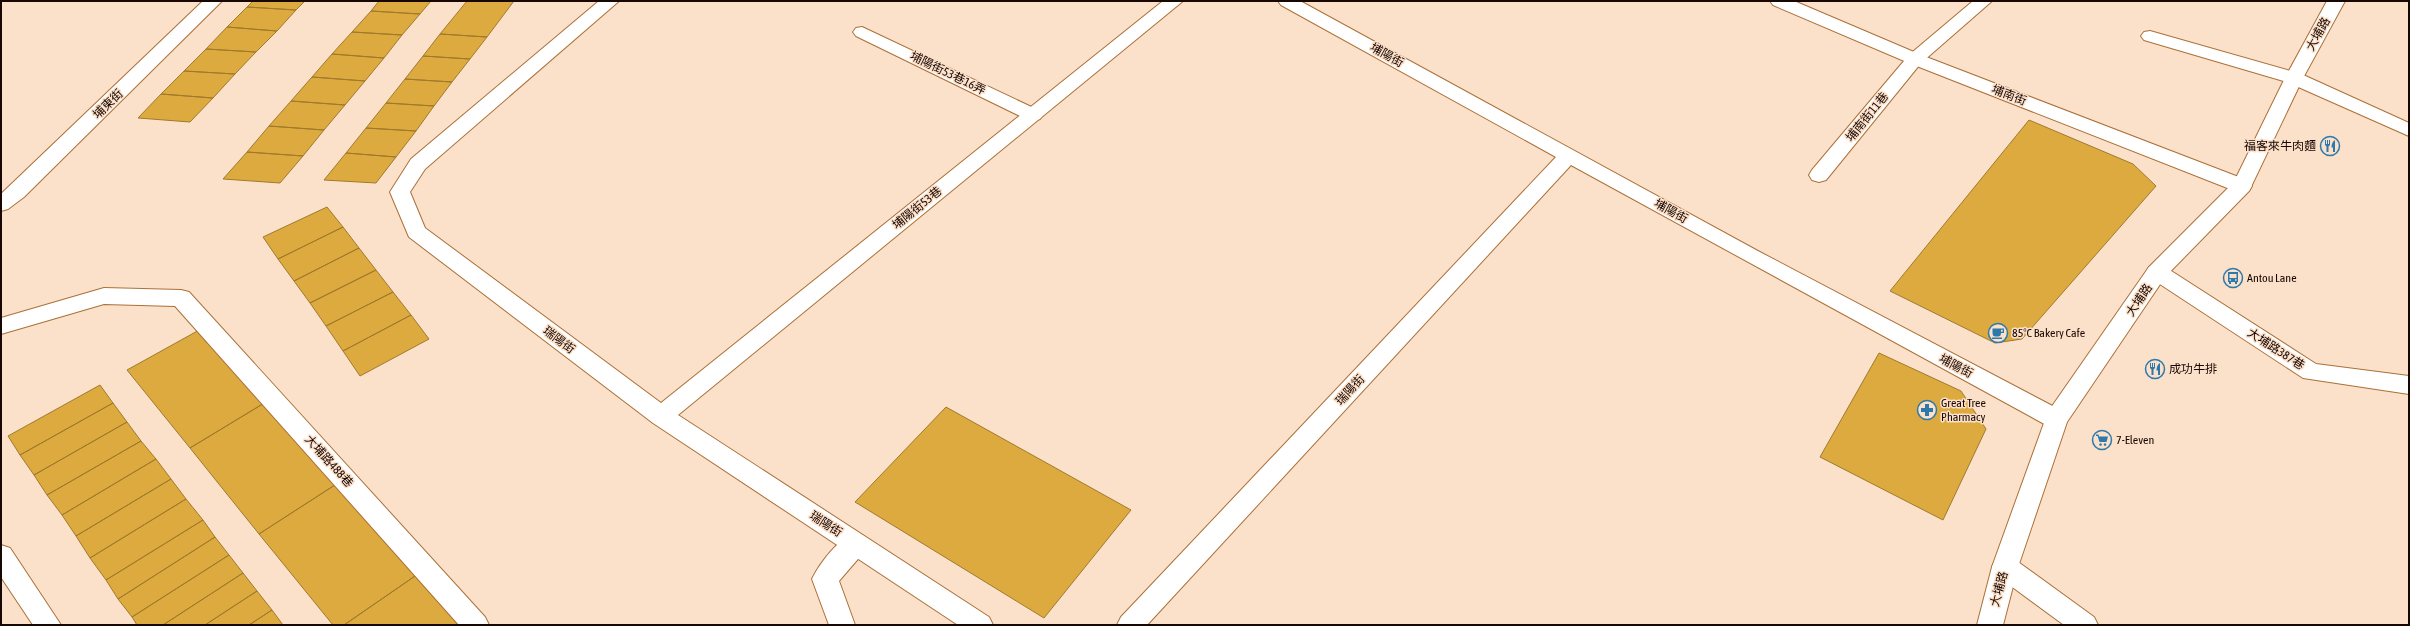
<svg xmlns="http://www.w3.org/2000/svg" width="2410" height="626" viewBox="0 0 2410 626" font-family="'Asap Condensed','Noto Sans TC',sans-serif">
	<rect width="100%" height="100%" fill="#fbe0ca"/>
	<path fill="#ddaa3f" stroke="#a07a2c" d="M253,1h52l-9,9 -49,-3z
		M379,1h52l-11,13 -49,-3z
		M467,1h47l-27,36 -47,-3z
		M247,7l49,3 -19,21 -50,-4z
		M371,11l49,3 -18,21 -50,-3z
		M227,27l50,4 -21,21 -50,-3z
		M352,32l50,3 -18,23 -52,-4z
		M440,34l47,3 -17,22 -47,-3z
		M206,49l50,3 -21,22 -51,-3z
		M332,54l52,4 -19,23 -53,-4z
		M423,56l47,3 -18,23 -47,-3z
		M184,71l51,3 -22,24 -52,-4z
		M312,77l53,4 -20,24 -54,-4z
		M405,79l47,3 -18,24 -48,-3z
		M161,94l52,4 -23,24 -52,-4z
		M291,101l54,4 -21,25 -55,-4z
		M386,103l48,3 -18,25 -50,-3z
		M2029,120l104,44 23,22 -134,153 -27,4 -105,-52z
		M269,126l55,4 -21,26 -56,-4z
		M366,128l50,3 -20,26 -50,-4z
		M247,152l56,4 -23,27 -57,-4z
		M346,153l50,4 -20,26 -52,-3z
		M327,207l16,20 -65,32 -15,-22z
		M343,227l16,21 -65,33 -16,-22z
		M359,248l17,22 -66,33 -16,-22z
		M376,270l17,22 -67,34 -16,-23z
		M393,292l18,23 -68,36 -17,-25z
		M411,315l18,24 -69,37 -17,-25z
		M201,329l65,73 -76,46 -63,-78z
		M1879,353l82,38 25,38 -43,91 -123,-63z
		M100,385l13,18 -93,52 -12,-19z
		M266,402l72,81 -79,51 -69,-86z
		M113,403l14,19 -93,53 -14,-20z
		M946,407l185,103 -87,108 -189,-116z
		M127,422l14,19 -94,54 -13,-20z
		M141,441l15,18 -94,56 -15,-20z
		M156,459l15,20 -95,57 -14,-21z
		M171,479l15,20 -96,59 -14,-22z
		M338,483l80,91 -74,51h-11l-74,-91z
		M186,499l17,21 -97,60 -16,-22z
		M203,520l12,17 -97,62 -12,-19z
		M215,537l14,18 -97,62 -14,-18z
		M229,555l14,18 -80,52h-26l-5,-8z
		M243,573l14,18 -52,34h-42z
		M418,574l46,51h-120z
		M257,591l15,19 -23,15h-44z
		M272,610l11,15h-34z"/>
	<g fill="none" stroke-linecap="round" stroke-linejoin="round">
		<g stroke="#ac7037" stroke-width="2">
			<path id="lane" d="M1973,1h19l-71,62 -95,117 -7,2 -7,-2 -3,-5 3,-5 97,-115z
				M862,27l178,84 3,4 -3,4 -7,2 -7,-2 -170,-83 -3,-4 3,-4z
				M2157,264l8,3 151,97 93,12v18l-106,-16 -154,-101 -3,-5 3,-5z
				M855,533l9,3 4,8 -4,8 -25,29 16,44h-26l-17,-46c8,-16 26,-40 43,-46z
				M1,545l9,3 51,77h-28l-32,-48z
				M2005,556l9,3 80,58 4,8h-34l-68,-50 -4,-8 4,-8z"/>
		</g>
		<g stroke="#ac7037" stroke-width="2">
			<path id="street" d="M203,1h19l-198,196 -16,12 -7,2v-17z
				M599,1h20l-194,168 -15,23 15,36 236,175 502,-402h20l-505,414 311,202 4,8h-35l-305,-202 -244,-186 -19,-45 21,-33z
				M1278,1h22l456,249 308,162 4,7 -4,7 -8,2 -8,-2 -477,-261 -424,460h-30l4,-8 435,-460 -275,-152z
				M1770,1h24l127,54 328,126 3,5 -3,5 -7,2 -7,-2 -326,-128 -136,-58z
				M2150,31l151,43 108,49v13l-122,-54 -143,-42 -3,-4 3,-4z
				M104,288l77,2 8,2 296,325 4,8h-30l-284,-319 -71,-2 -103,30v-16z"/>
		</g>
		<g stroke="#ac7037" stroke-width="2">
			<path id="secondary" d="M2327,1h18l-42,77 -54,113 -84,86 -98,145 -49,145 -15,58h-26l15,-58 56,-155 101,-145 85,-85 51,-104z"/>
		</g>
		<use href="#lane" fill="#fff" fill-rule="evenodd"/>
		<use href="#street" fill="#fff" fill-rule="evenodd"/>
		<use href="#secondary" fill="#fff" fill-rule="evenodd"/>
	</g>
	<defs>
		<g id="restaurant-ring" transform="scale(1)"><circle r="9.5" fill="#fbe0ca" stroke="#2e79ac" stroke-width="1.5"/><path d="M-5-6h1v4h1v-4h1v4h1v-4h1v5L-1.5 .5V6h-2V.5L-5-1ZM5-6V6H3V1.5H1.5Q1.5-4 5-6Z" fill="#2e79ac"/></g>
		<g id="bus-ring" transform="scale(1)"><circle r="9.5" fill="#fbe0ca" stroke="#2e79ac" stroke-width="1.5"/><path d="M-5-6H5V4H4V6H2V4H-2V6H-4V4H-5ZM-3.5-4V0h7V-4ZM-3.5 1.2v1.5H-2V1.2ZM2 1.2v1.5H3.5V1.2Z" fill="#2e79ac"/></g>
		<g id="cafe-ring" transform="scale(1)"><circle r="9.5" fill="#fbe0ca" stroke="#2e79ac" stroke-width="1.5"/><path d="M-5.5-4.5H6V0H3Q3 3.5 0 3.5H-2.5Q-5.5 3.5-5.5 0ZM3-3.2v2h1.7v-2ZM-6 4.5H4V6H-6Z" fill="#2e79ac"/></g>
		<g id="pharmacy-ring" transform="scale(1)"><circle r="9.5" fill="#fbe0ca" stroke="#2e79ac" stroke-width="1.5"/><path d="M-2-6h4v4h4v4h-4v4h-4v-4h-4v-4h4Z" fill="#2e79ac"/></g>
		<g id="supermarket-ring" transform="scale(1)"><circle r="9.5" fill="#fbe0ca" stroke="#2e79ac" stroke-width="1.5"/><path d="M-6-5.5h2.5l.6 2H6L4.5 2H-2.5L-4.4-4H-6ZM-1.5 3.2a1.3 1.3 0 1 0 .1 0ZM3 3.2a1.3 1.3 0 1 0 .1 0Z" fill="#2e79ac"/></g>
	</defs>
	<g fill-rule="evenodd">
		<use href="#restaurant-ring" x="2330" y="146"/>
		<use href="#bus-ring" x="2233" y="278"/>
		<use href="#cafe-ring" x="1998" y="333"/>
		<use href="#restaurant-ring" x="2155" y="369"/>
		<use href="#pharmacy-ring" x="1927" y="410"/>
		<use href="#supermarket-ring" x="2102" y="440"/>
	</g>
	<g text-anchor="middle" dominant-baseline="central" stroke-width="3" stroke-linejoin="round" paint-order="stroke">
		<g font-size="12" fill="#180700" stroke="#fbe0ca">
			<text transform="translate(2318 34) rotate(-61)">大埔路</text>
			<text transform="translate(1387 55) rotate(29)">埔陽街</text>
			<text transform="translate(948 73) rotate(26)">埔陽街53巷16弄</text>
			<text transform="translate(2009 95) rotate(21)">埔南街</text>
			<text transform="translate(108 104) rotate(-44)">埔東街</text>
			<text transform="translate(1867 117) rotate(-51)">埔南街11巷</text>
			<text transform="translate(917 208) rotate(-39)">埔陽街53巷</text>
			<text transform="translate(1671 211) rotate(29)">埔陽街</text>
			<text transform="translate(2139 300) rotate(-56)">大埔路</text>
			<text transform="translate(559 340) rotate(37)">瑞陽街</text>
			<text transform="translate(2276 349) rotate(33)">大埔路387巷</text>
			<text transform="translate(1956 366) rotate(28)">埔陽街</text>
			<text transform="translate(1350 390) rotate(-47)">瑞陽街</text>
			<text transform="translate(329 461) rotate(48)">大埔路488巷</text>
			<text transform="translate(826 524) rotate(33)">瑞陽街</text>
			<text transform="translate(1999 589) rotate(-75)">大埔路</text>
		</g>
		<g font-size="12" fill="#180700" stroke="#fbe0ca" text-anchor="start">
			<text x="2316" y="146" text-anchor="end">福客來牛肉麵</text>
			<text x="2247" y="278">Antou Lane</text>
			<text x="2012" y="333">85°C Bakery Cafe</text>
			<text x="2169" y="369">成功牛排</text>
			<text x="1941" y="403">Great Tree<tspan x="1941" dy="14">Pharmacy</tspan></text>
			<text x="2116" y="440">7-Eleven</text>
		</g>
	</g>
	<rect width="2410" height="626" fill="none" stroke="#180700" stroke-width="4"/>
</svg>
